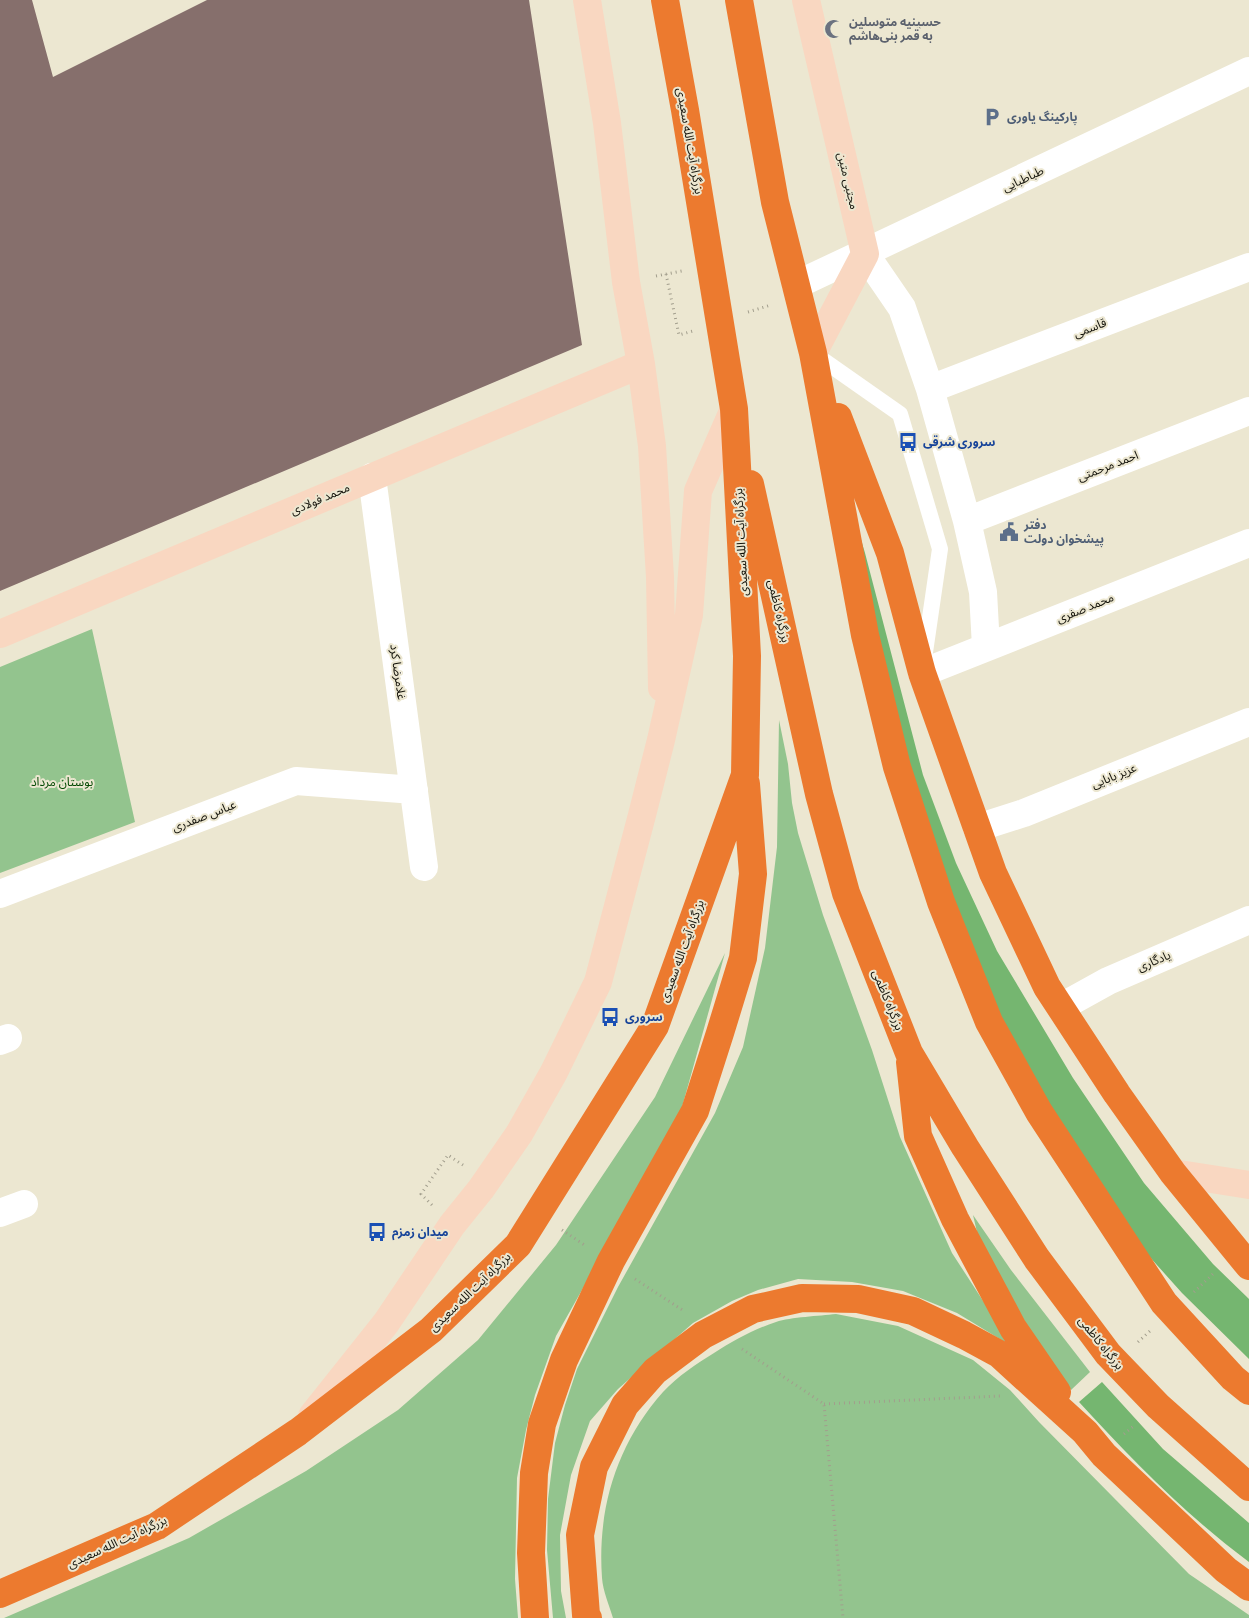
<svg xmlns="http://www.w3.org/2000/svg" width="1249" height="1618" viewBox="0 0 1249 1618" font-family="'Roboto Condensed','Noto Sans Arabic',sans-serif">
	<rect width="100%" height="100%" fill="#ece7d1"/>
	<path fill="#93c48e" d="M92,629l43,193 -135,51v-206z
		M779,720l9,44 4,39 6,30 25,82 49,135 28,87 52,116 61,94 -56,-34 -54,-22 -51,-9 -54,-3 -40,11 -26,11 -39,22 -75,66 -28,32 -19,54 -11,60 1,56 5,27h-13l-6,-68 1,-51 7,-56 10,-38 12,-36 41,-82 97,-174 28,-66 22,-99 12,-101z
		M725,953l-46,165 -123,218 -21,59 -9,35 -9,48 -2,101 3,39h-514l185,-80 117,-67 92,-61 80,-70 78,-95 99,-148z
		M973,1215l38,55 79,102 -19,18 -29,-39 -62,-106z
		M836,1314l62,12 75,34 37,30 29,32 150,152 60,41v3h-636c-4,-13 -10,-27 -11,-40 -5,-70 15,-134 61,-186 15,-16 33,-28 51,-39 19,-12 40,-24 62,-31 15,-5 43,-6 60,-8z"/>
	<path fill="#75b670" d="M848,496l17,57 58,222 33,88 41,88 76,127 71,105 69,81 36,35v60l-67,-66 -34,-38 -117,-172 -69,-145 -67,-211z
		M1102,1382l61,67 86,74v39c-62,-46 -118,-103 -170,-160z"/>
	<path fill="#866f6c" d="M0,0h32l21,77 154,-77h322l53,345 -582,246z"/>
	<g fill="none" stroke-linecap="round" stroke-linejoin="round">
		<path stroke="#a29e8d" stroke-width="3" stroke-dasharray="1 4" stroke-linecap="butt" d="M666,274l13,61 14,-4
			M656,276l26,-5
			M748,312l23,-7
			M432,1205l-11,-11 27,-39 15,10
			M562,1230l24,16
			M635,1279l49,32
			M1194,1292l21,-20
			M1138,1342l12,-11
			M742,1349l82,55 19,214
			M824,1404l177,-8
			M1124,1434l11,-9"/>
		<path stroke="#fff" stroke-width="16" d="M813,353l87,61 40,135 -16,110"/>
		<path stroke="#fff" stroke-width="28" d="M865,254l37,54 28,81 37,132 16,71 3,55
			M796,285l453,-214
			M930,389l319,-122
			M372,477l52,390
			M967,521l282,-110
			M922,673l327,-130
			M977,828l47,-15 225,-91
			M0,894l296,-113 118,9
			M1061,1007l47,-26 141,-61
			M0,1041l8,-3
			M0,1213l24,-9"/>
		<path stroke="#f9d7c1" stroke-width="28" d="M587,0l20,123 19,159 15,82 11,82 8,131 2,111
			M806,0l59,254 -52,99
			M0,634l641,-270
			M1173,1173l76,12
			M312,1416l74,-93 66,-98 29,-36 38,-55 35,-62 44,-90 44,-167 19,-75 28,-125 9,-124 36,-82"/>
		<path stroke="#ec7a2f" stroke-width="28" d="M739,0l36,202 38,151 52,282 32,132 44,135 48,120 50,90 125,191 69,75 16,13
			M838,417l52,136 32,120 71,200 54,114 70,107 56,79 76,93
			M750,484l69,310 27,99 63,160 56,94 72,112 71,95 50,52 91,81
			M910,1062l8,74 37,83 58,109 44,64
			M0,1594l157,-68 141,-94 133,-102 87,-85 137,-219 90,-251 2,-119 -13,-247 -49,-299 -20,-110
			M535,1618l-4,-65 3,-80 8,-49 22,-64 47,-99 84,-150 25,-78 23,-75 10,-84 -7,-90
			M588,1618l-2,-3 -6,-80 14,-68 31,-62 30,-34 48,-36 50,-26 49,-11 56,1 55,12 51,24 35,19 86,78 19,23 122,115 23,17"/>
	</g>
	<defs>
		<g id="mosque-bare" transform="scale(1.5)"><path d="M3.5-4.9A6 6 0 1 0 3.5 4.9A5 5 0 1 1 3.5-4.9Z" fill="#6b7280" stroke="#ece7d1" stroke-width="2.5" paint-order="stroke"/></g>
		<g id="parking-bare" transform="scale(1.5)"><path d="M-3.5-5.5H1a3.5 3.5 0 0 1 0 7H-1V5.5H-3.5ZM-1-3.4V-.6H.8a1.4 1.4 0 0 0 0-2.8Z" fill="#5c6f8a" stroke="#ece7d1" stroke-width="2.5" paint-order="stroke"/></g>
		<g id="bus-bare" transform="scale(1.5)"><path d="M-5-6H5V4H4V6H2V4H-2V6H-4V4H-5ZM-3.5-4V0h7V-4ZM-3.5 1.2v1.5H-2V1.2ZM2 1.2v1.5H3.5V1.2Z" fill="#1a4fb4" stroke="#ece7d1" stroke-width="2.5" paint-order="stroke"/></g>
		<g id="civic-bare" transform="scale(1.5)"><path d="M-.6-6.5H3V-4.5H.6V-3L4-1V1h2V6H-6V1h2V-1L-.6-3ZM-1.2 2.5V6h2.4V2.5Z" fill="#5c6f8a" stroke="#ece7d1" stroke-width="2.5" paint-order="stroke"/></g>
	</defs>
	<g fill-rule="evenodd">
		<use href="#mosque-bare" x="834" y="29"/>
		<use href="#parking-bare" x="992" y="117"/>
		<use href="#bus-bare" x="908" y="442"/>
		<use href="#civic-bare" x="1009" y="532"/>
		<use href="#bus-bare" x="610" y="1017"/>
		<use href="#bus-bare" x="377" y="1232"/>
	</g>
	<g text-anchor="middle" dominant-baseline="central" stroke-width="4" stroke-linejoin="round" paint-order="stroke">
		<g font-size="12" font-weight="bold" fill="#5b616d" stroke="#ece7d1" text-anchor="start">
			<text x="849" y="22">حسینیه متوسلین<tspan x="849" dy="14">به قمر بنی‌هاشم</tspan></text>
		</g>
		<g font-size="12" font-weight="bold" fill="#4e5e75" stroke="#ece7d1" text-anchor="start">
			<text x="1007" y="117">پارکینگ یاوری</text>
			<text x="1024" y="525">دفتر<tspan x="1024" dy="14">پیشخوان دولت</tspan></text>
		</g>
		<g font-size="12" fill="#14130b" stroke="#ece7d1">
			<text transform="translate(690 141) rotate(80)">بزرگراه آیت الله سعیدی</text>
			<text transform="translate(1023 179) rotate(-25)">طباطبایی</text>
			<text transform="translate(848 181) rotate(77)">مجتبی متین</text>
			<text transform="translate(1090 328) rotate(-21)">قاسمی</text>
			<text transform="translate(1108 466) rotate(-21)">احمد مرحمتی</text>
			<text transform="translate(320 499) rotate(-23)">محمد فولادی</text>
			<text transform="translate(741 542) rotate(-93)">بزرگراه آیت الله سعیدی</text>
			<text transform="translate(1085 608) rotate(-22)">محمد صفری</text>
			<text transform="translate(779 611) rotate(77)">بزرگراه کاظمی</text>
			<text transform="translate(398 672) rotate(82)">غلامرضا کرد</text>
			<text transform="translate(1114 776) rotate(-22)">عزیز بابایی</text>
			<text transform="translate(204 816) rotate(-21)">عباس صفدری</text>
			<text transform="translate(682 951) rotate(-70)">بزرگراه آیت الله سعیدی</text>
			<text transform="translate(1154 961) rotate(-23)">یادگاری</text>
			<text transform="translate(888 1000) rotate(68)">بزرگراه کاظمی</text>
			<text transform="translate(470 1292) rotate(-44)">بزرگراه آیت الله سعیدی</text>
			<text transform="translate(1101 1343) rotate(51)">بزرگراه کاظمی</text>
			<text transform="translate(117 1542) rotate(-25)">بزرگراه آیت الله سعیدی</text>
		</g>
		<g font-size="12" font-weight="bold" fill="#164399" stroke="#ece7d1" text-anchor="start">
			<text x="923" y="442">سروری شرقی</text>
			<text x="625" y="1017">سروری</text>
			<text x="392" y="1232">میدان زمزم</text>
		</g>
		<g font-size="12" fill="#004800" stroke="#ece7d1">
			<text x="62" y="782">بوستان مرداد</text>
		</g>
	</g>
</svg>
